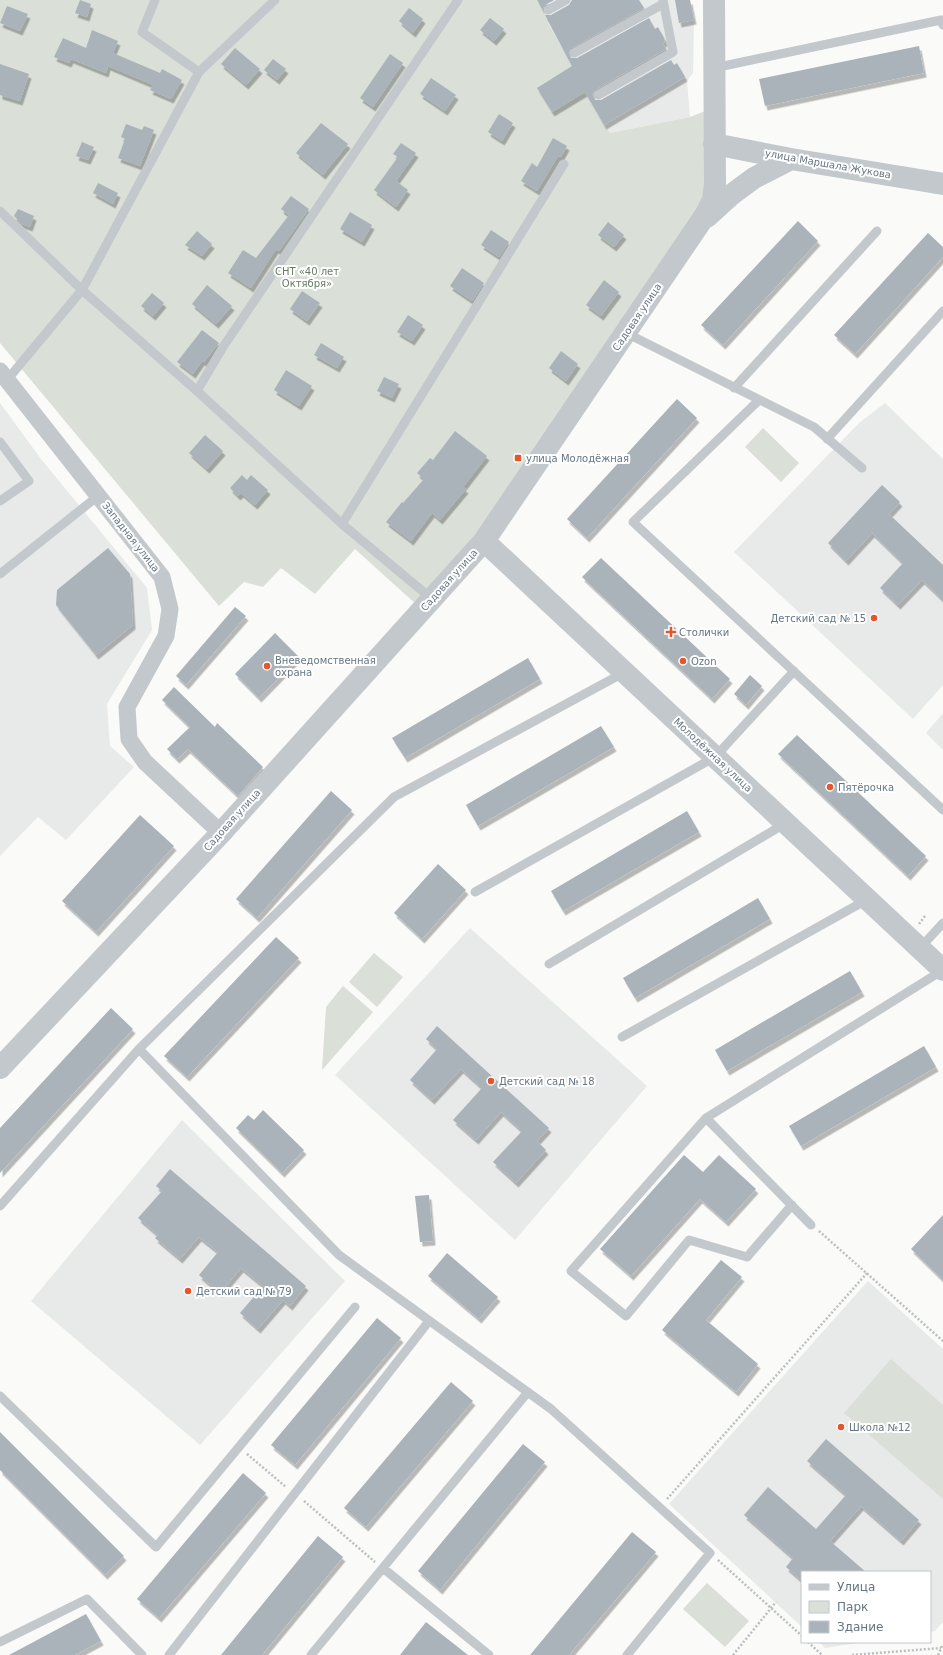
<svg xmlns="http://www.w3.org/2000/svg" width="943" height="1655" viewBox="0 0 943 1655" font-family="'DejaVu Sans',sans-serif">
	<defs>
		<filter id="shadow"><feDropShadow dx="2.5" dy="4.5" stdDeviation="0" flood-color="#0004"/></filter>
	</defs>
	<rect width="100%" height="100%" fill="#fafaf8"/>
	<path fill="#e8e9e9" d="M537,0h153l4,20 -1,53 -6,8 3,36 -80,16 -15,-23 -47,-87 2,-1z
		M0,403l41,56 106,129 5,42 -45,74 3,42 24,21 -68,73 -28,-23 -38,39z
		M885,403l58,56v226l-30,34 -179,-167 125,-129z
		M943,713v37l-17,-17z
		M470,928l177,158 -132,154 -180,-165z
		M182,1120l163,161 -145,164 -169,-144z
		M868,1281l75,68v273l-8,9 -5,1v-60h-128v55l-133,-123z
		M819,1642h46l-40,6z"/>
	<path fill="#dadfd7" d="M0,0h537l13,22 -2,1 14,25 2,-1 31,63 15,23 80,-16 15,-6v88l-230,337 -57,70 -63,-57 -40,45 -34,-26 -18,19 -19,-5 -25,24 -219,-263z
		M763,428l36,35 -18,19 -36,-35z
		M374,953l29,24 -26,30 -28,-25z
		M343,986l30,26 -51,58 4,-63z
		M891,1359l52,46v94l-99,-86z
		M707,1583l42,38 -24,26 -42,-38z"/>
	<path fill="#aab3b9" filter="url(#shadow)" d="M80,0l11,4 -4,13 -12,-4z
		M537,0h17l-9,5 -3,4z
		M572,0h67l5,8 -73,40 -3,5 3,5h6l72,-40 6,11 3,-2 6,11 1,4 -2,1 3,6 -71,41 -3,5 3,5h6l70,-40 3,5 3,-2 8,14 -81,48 -19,-33 -33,20 -15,-24 35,-22 -27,-51h6l18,-10z
		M675,0h15l4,20 -15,3z
		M7,6l21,8 -8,17 -20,-8z
		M409,8l14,11 -10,14 -14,-12z
		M490,18l14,11 -10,12 -14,-11z
		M92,30l26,11 -5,12 47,20 2,-4 20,11 -11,19 -21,-9 3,-5 -45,-19 -2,7 -35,-14 -2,4 -15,-6 9,-19 23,10z
		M919,46l5,27 -159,33 -6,-27z
		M235,48l25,21 -14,16 -25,-21z
		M390,54l13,9 -30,44 -13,-9z
		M273,59l13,10 -9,11 -13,-10z
		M0,64l29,10 -9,27 -20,-6z
		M431,78l25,17 -11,16 -25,-17z
		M499,114l14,9 -11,18 -14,-9z
		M321,123l27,21 -25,31 -27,-22z
		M126,124l16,6 2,-4 10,4 -14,36 -22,-8 7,-19 -4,-2z
		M553,138l14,8 -6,11 -3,-1 -21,35 -16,-10 11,-18 5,4z
		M82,142l12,5 -6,13 -12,-4z
		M401,143l15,10 -20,28 12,9 -12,17 -22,-17 24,-33 -5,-3z
		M98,183l20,10 -5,11 -20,-11z
		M291,196l18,13 -30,42 -3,-2 -25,39 -23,-15 15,-23 13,8 33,-43 -8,-6z
		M18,209l16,7 -4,11 -8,-3 -8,-8z
		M350,212l22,13 -10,17 -22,-13z
		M798,221l20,20 -95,104 -22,-20z
		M608,222l16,13 -10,12 -16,-12z
		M491,230l18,12 -10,15 -18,-12z
		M197,231l15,13 -10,12 -17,-11z
		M928,233l15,14v10l-88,97 -21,-19z
		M462,268l22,15 -12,18 -22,-15z
		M604,280l15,12 -18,24 -15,-11z
		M207,285l25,21 -16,18 -24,-20z
		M302,291l18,12 -13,18 -17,-12z
		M152,293l12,10 -11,13 -12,-10z
		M408,315l15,10 -11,16 -15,-9z
		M202,330l17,13 -15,19 -2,-1 -9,13 -16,-12z
		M321,343l23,14 -7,11 -23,-13z
		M561,351l17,13 -12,17 -17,-13z
		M286,370l26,16 -13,20 -25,-16z
		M384,377l15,7 -7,14 -15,-7z
		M677,399l20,19 -110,120 -20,-19z
		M455,431l32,25 -24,31 3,2 -26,31 -8,-7 -21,28 -25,-19 16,-20 1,1 21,-24 -7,-6 13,-15 3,2z
		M205,435l18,16 -16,18 -18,-16z
		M242,475l5,5 4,-5 17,15 -13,15 -14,-12 -3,3 -8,-8z
		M882,485l18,17 -11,12 54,51v35l-21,-20 -24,25 -18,-17 23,-25 -31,-30 -26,28 -18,-18z
		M108,548l22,26 3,51 -37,30 -40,-50 1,-15z
		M601,558l129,121 -18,20 -130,-122z
		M235,607l11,9 -60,69 -10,-9z
		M275,633l24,24 -40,41 -24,-24z
		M528,658l12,21 -135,79 -13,-20z
		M750,675l12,11 -16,19 -12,-11z
		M174,687l41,40 2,-4 46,44 -25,29 -50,-47 -11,10 -10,-10 23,-22 -28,-27z
		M601,726l13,21 -136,79 -12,-21z
		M797,735l129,121 -18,20 -130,-122z
		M331,791l21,19 -95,108 -21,-19z
		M687,811l12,21 -136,79 -12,-20z
		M140,815l34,31 -78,86 -34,-31z
		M438,864l28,26 -44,49 -28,-26z
		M758,898l12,21 -135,79 -12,-20z
		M276,937l23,21 -112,119 -23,-21z
		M850,971l12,21 -135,79 -12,-21z
		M111,1008l22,21 -133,144v-45z
		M437,1026l112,102 -12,13 9,9 -30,33 -23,-21 29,-31 -21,-19 -25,28 -23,-20 29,-32 -21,-19 -29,31 -22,-20 27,-31 -11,-10z
		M924,1046l12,21 -135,79 -12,-20z
		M263,1110l41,40 -22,23 -46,-45 12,-13 6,5z
		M684,1155l19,17 16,-17 37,34 -30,33 -26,-23 -69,77 -31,-27z
		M170,1169l136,117 -16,20 -7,-6 -25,29 -18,-16 23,-27 -22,-18 -21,25 -21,-18 19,-23 -19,-15 -19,22 -25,-21 3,-3 -20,-17 24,-27 -6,-5z
		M429,1195l4,46 -13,1 -5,-46z
		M943,1215v65l-32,-31z
		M447,1253l51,44 -19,22 -51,-43z
		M721,1260l21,17 -36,43 52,44 -22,28 -74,-62z
		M377,1318l24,20 -106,127 -24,-20z
		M451,1382l22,19 -107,126 -22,-19z
		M0,1432l124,124 -19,19 -105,-105z
		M826,1439l93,81 -18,21 -40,-35 -31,35 36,31h-64v9l-16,-14 7,-9 -49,-43 24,-28 48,42 30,-34 -39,-34z
		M523,1444l22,18 -105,128 -22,-19z
		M243,1473l23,20 -107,125 -22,-19z
		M632,1532l24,20 -87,103h-39z
		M318,1536l25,21 -81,98h-41z
		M86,1614l15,27 -26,14h-66z
		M426,1622l42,33h-68z"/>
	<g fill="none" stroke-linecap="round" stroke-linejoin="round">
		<path stroke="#bbbfc2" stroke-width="2.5" stroke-dasharray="2 2" stroke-linecap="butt" d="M919,924l6,-8
			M819,1231l124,110
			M247,1454l39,33
			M667,1499l200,-226
			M304,1501l71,61
			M718,1560l84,76
			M808,1642l14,13
			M733,1655l43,-53
			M852,1655l89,-7
			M938,1655l5,-11"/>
		<path stroke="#c3c8cc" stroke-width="9" d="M155,0l-13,32 57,40
			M548,10l18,-10
			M574,53l89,-49
			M714,68l227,-48 2,5
			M598,95l75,-43 -10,-52
			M0,211l82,79 115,101 145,133 90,75
			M626,333l188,94 48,41
			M7,380l75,-90 117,-218 76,-72
			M734,388l143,-157
			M197,391l26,-44 235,-347
			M759,400l-126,122 310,288
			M827,439l116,-128
			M0,442l29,39 -29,20
			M342,524l222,-360
			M0,574l98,-78
			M475,892l240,-135 79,-86
			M920,948l23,-25
			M549,964l237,-141
			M622,1037l246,-138
			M139,1049l200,206 212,154 159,144 -83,102
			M706,1118l105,107
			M792,1205l-45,52 -58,-17 -63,76 -55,-45 135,-153 237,-148
			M0,1206l139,-157 255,-252 231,-125
			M0,1396l156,151 199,-240
			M383,1568l106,87
			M0,1642l87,-43 55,56
			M169,1655l260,-334
			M311,1655l217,-263"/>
		<path stroke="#c3c8cc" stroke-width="17" d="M0,371l162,206 8,32 -4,27 -39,71 2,32 16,23 76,71"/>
		<path stroke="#c3c8cc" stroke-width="22" d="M714,144l77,15 152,25
			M707,217l24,-22 23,-17 37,-19
			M484,541l459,429
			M0,1068l221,-235 263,-292 222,-327 7,-14 2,-16 -1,-184"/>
	</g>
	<g fill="#e4572e" stroke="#fff" stroke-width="1.5">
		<rect x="514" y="454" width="8" height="8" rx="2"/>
		<circle cx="874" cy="618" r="4"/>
		<path d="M669 626h4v4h4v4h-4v4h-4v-4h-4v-4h4z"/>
		<circle cx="683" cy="661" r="4"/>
		<circle cx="267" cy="666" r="4"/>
		<circle cx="830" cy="787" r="4"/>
		<circle cx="491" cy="1081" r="4"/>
		<circle cx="188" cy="1291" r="4"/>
		<circle cx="841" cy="1427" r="4"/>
	</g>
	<g text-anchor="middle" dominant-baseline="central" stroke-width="4" stroke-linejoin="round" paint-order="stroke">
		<g font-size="10" fill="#657683" stroke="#fff">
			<text transform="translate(828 164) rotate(10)">улица Маршала Жукова</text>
			<text transform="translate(637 317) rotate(-56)">Садовая улица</text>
			<text transform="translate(131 537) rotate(52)">Западная улица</text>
			<text transform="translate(449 580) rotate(-48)">Садовая улица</text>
			<text transform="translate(713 755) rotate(43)">Молодёжная улица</text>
			<text transform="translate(232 820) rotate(-48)">Садовая улица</text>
		</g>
		<g font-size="10" fill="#687a64" stroke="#fff">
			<text x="307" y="271">СНТ «40 лет<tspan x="307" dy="12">Октября»</tspan></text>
		</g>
		<g font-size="10" fill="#657683" stroke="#fff" text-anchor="start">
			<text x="526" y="458">улица Молодёжная</text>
			<text x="866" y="618" text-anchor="end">Детский сад № 15</text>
			<text x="679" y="632">Столички</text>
			<text x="275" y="660">Вневедомственная<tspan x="275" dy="12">охрана</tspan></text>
			<text x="691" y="661">Ozon</text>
			<text x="838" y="787">Пятёрочка</text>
			<text x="499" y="1081">Детский сад № 18</text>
			<text x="196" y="1291">Детский сад № 79</text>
			<text x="849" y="1427">Школа №12</text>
		</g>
	</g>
	<rect x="801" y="1571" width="130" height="72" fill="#ffffff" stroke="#c1c8cd"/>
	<rect x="809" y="1584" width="20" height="6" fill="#c3c8cc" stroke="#c1c8cd"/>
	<text x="837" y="1591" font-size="12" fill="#657683">Улица</text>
	<rect x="809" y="1601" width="20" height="12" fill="#dadfd7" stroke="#c1c8cd"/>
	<text x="837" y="1611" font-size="12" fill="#657683">Парк</text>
	<rect x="809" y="1621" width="20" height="12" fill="#aab3b9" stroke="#c1c8cd"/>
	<text x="837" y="1631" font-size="12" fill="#657683">Здание</text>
</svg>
